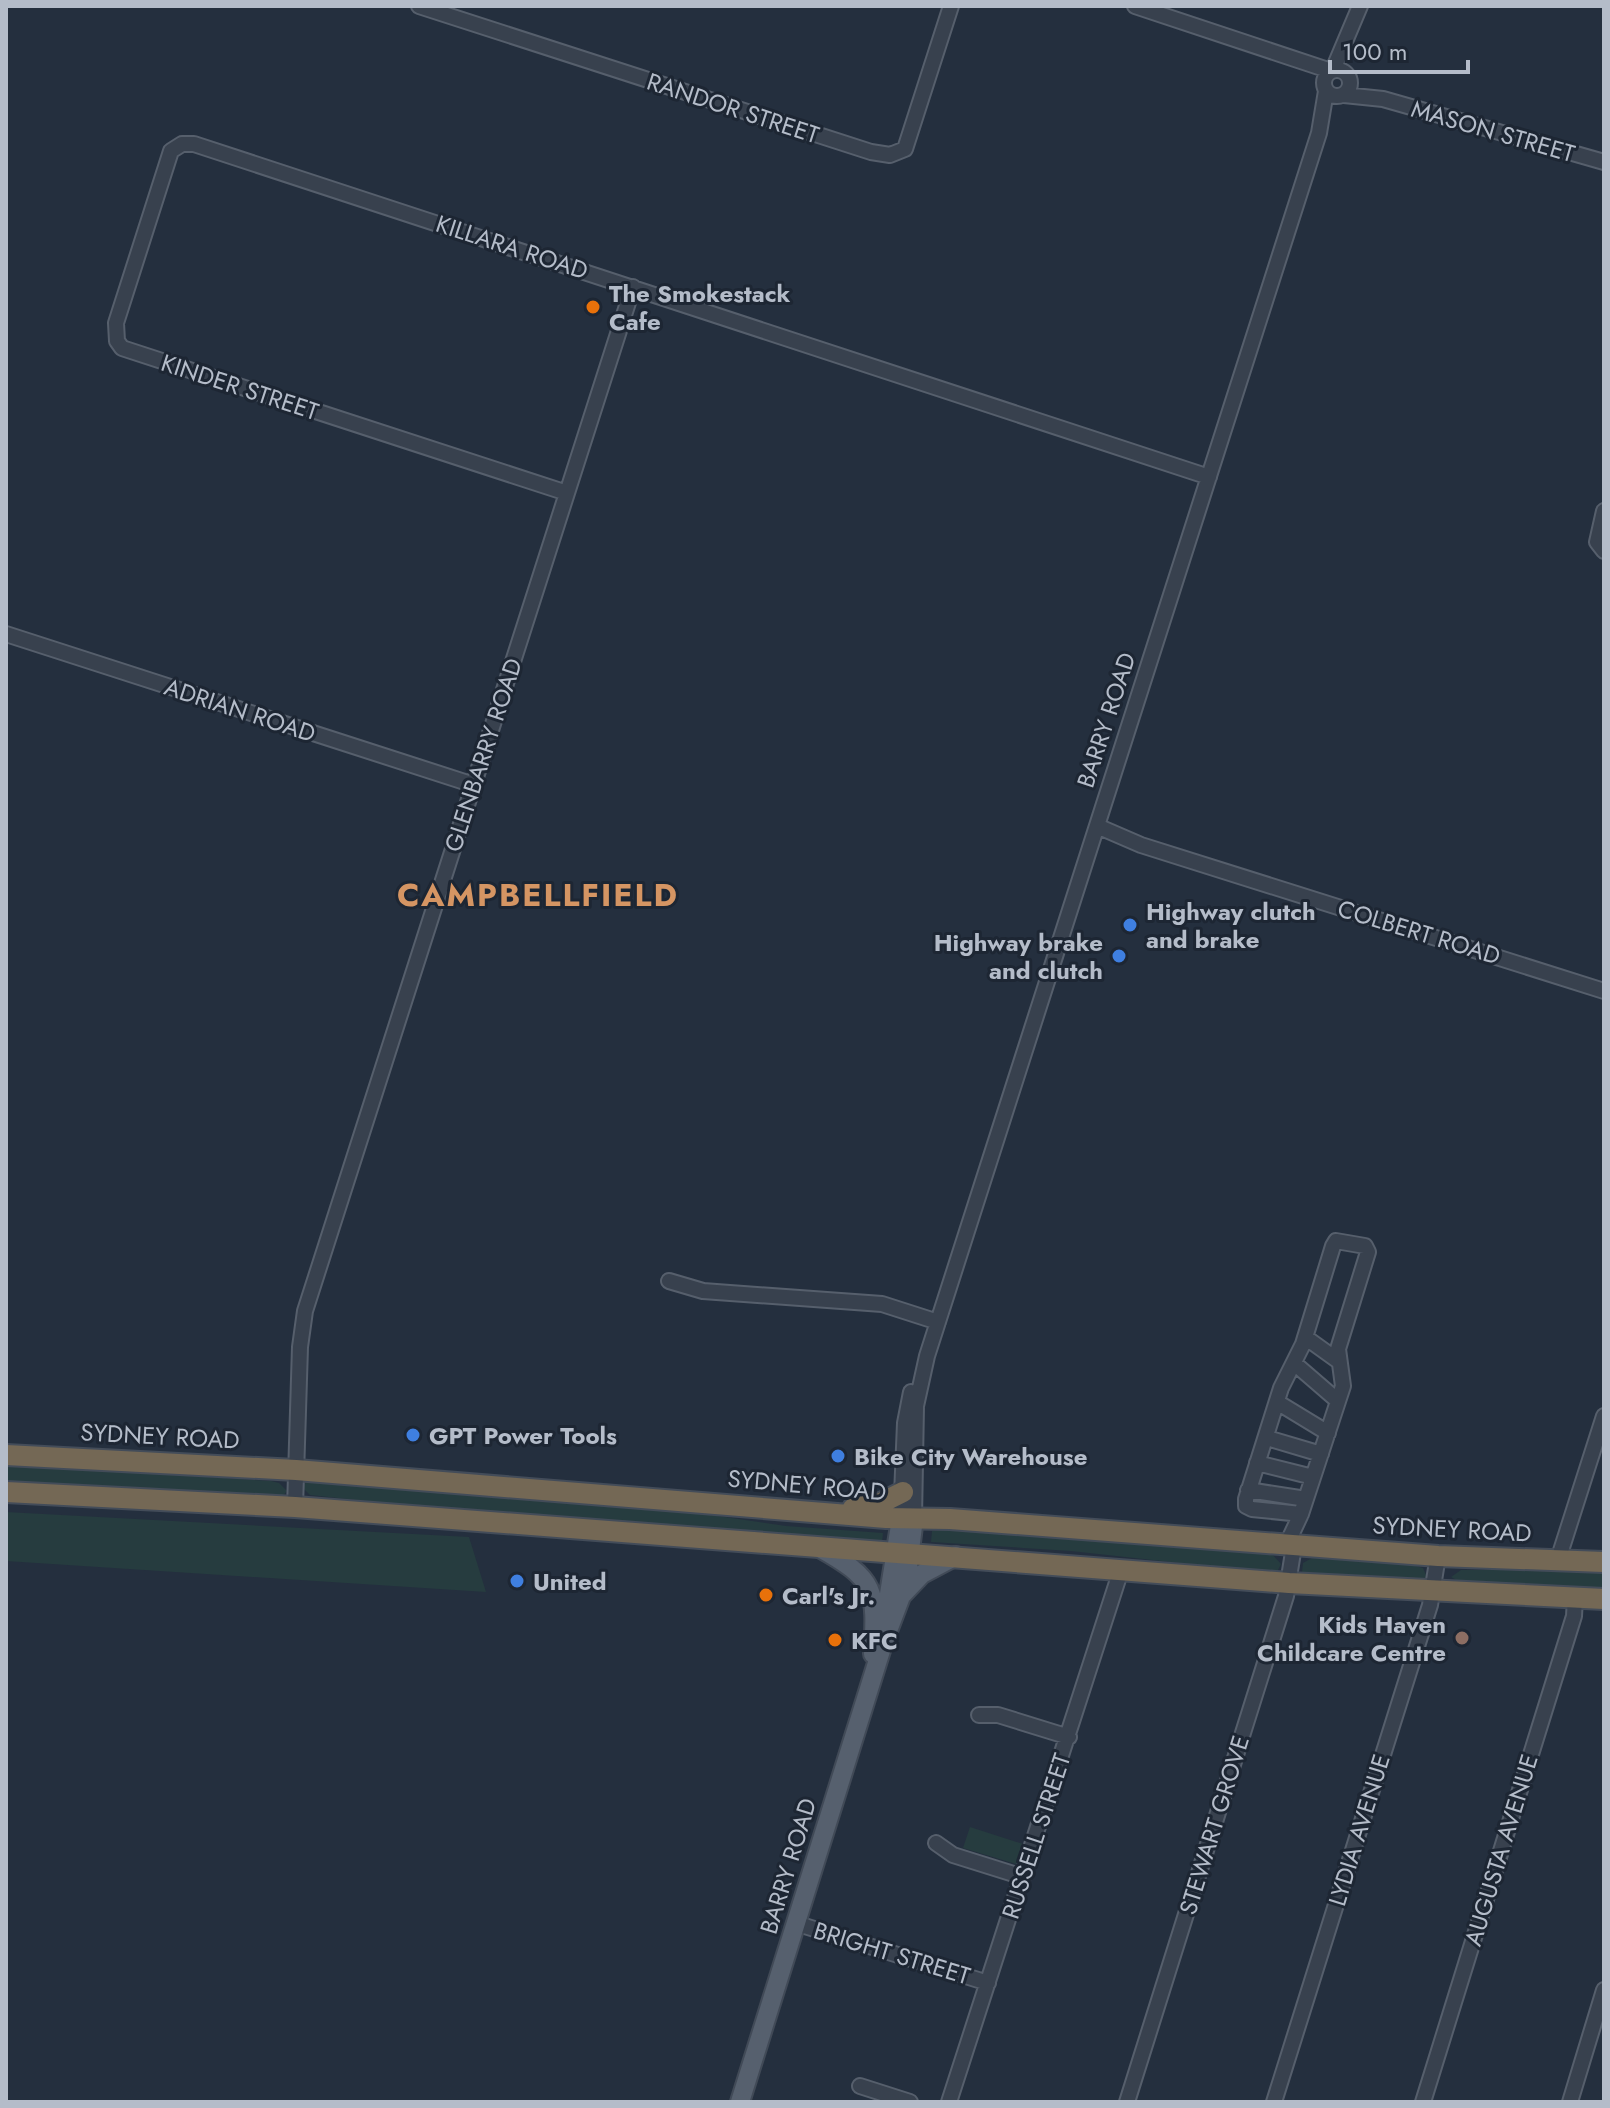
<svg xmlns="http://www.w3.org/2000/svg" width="1610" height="2108" viewBox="0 0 1610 2108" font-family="Jost,sans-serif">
	<rect width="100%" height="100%" fill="#242f3e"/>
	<path fill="#263c3f" d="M6,1464l265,17 8,2 8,8 -5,6 -276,-16z
		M308,1480l369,30 109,16 97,7 -1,9 -12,1 -421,-33 -139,-15 -8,-8z
		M6,1512l463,25 17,55 -480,-31z
		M952,1529l319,24 10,11 -4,8 -7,1 -199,-22 -140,-9 1,-11z
		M1312,1558l100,7 11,3 4,9 -2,4 -54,-1 -69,-8 1,-9z
		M1604,1569v22l-146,-10 -7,-4 10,-7z
		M970,1827l53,17 -7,20 -53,-16z"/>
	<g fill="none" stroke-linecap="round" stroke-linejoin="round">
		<g stroke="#565f6c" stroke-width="18">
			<path id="minor" d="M419,6l452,146 19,3 15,-6 46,-143
				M1135,6l196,65
				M1324 83a13 13 0 1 1 26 0a13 13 0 1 1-26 0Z
				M1333,70l27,-64
				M1344,95l39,4 221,63
				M567,493l-445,-145 -5,-7 -1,-18 55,-172 11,-7h12l1015,333
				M1604,511l-7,31 7,9
				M6,634l468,151
				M1097,826l44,19 463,146
				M669,1281l34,10 179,13 56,18
				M1305,1337l32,23
				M1294,1363l44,38
				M1277,1402l51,31
				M1267,1438l54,16
				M1257,1463l56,14
				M1248,1490l58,9
				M295,1507l5,-160 5,-36 328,-1024
				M914,1518l2,-112 11,-50 392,-1223 7,-42
				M901,1519l4,-96 6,-31
				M1286,1546l15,-32 42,-128 -5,-37 30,-97 -3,-6 -29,-5 -3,5 -30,98 -22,44 -35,111v7l6,3 49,5
				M1558,1560l46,-144
				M979,1715h19l71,22
				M936,1843l17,12 70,22
				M795,1923l193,60
				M860,2086l50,16
				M949,2102l172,-532
				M1127,2102l159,-506 8,-50
				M1274,2102l156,-497 8,-49
				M1423,2102l151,-486 1,-18
				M1570,2102l34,-112"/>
		</g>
		<g stroke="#414a57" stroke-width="22">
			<path id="major" d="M818,1547c58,32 59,43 55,107
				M903,1594l19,-20 34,-18
				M885,1619l16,-100
				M740,2102l143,-458 23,-61 8,-65"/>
		</g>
		<g stroke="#434c59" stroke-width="24">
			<path id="highway" d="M6,1455l290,15 590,48 64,1 488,37 166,6
				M6,1492l289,15 994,76 315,16
				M853,1508l28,-5 22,-11"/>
		</g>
		<use href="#minor" stroke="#38414e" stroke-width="14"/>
		<use href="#major" stroke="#56606e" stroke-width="18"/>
		<use href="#highway" stroke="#746855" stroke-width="20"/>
	</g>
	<g fill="#e8710a" stroke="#1d2633" stroke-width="3">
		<circle cx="593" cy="307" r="8"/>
		<circle cx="766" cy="1595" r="8"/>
		<circle cx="835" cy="1640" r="8"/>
	</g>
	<g fill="#3f7fe0" stroke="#1d2633" stroke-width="3">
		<circle cx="1130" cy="925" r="8"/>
		<circle cx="1119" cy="956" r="8"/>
		<circle cx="413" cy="1435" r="8"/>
		<circle cx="838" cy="1456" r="8"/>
		<circle cx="517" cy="1581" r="8"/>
	</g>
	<circle fill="#8d6e63" stroke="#1d2633" stroke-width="3" cx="1462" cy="1638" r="8"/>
	<g text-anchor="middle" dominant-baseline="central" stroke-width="6" stroke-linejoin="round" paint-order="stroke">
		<g font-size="24" fill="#b4bcc9" stroke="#1d2633">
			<text transform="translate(733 108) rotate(18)">RANDOR STREET</text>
			<text transform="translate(1493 131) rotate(16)">MASON STREET</text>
			<text transform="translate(512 247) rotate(18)">KILLARA ROAD</text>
			<text transform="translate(240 387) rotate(18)">KINDER STREET</text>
			<text transform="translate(240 710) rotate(18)">ADRIAN ROAD</text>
			<text transform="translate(1106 720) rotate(-72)">BARRY ROAD</text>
			<text transform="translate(483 755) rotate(-72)">GLENBARRY ROAD</text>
			<text transform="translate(1419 932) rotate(17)">COLBERT ROAD</text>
			<text transform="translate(160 1436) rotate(3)">SYDNEY ROAD</text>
			<text transform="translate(807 1485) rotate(5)">SYDNEY ROAD</text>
			<text transform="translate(1452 1529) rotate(3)">SYDNEY ROAD</text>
			<text transform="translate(1214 1825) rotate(-73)">STEWART GROVE</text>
			<text transform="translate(1359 1830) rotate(-73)">LYDIA AVENUE</text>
			<text transform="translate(1036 1836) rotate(-72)">RUSSELL STREET</text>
			<text transform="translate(1501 1850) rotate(-73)">AUGUSTA AVENUE</text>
			<text transform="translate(788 1866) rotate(-73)">BARRY ROAD</text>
			<text transform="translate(892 1953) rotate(17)">BRIGHT STREET</text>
		</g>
		<g font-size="24" font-weight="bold" fill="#b4bcc9" stroke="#1d2633" text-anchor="start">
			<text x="609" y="293">The Smokestack<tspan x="609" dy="28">Cafe</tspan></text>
			<text x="1146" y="911">Highway clutch<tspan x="1146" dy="28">and brake</tspan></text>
			<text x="1103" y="942" text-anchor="end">Highway brake<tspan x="1103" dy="28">and clutch</tspan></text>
			<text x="429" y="1435">GPT Power Tools</text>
			<text x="854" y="1456">Bike City Warehouse</text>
			<text x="533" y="1581">United</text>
			<text x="782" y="1595">Carl's Jr.</text>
			<text x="1446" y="1624" text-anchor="end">Kids Haven<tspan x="1446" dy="28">Childcare Centre</tspan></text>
			<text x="851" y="1640">KFC</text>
		</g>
		<g font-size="32" font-weight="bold" letter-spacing="2" fill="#d59563" stroke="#1d2633">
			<text x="538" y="895">CAMPBELLFIELD</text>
		</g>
	</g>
	<rect width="1610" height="2108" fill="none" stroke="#b4bcc9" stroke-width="16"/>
	<path d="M1330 60v12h138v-12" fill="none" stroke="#b4bcc9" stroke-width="4"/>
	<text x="1342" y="60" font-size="24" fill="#b4bcc9" stroke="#1d2633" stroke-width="6" paint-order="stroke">100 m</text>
</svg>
